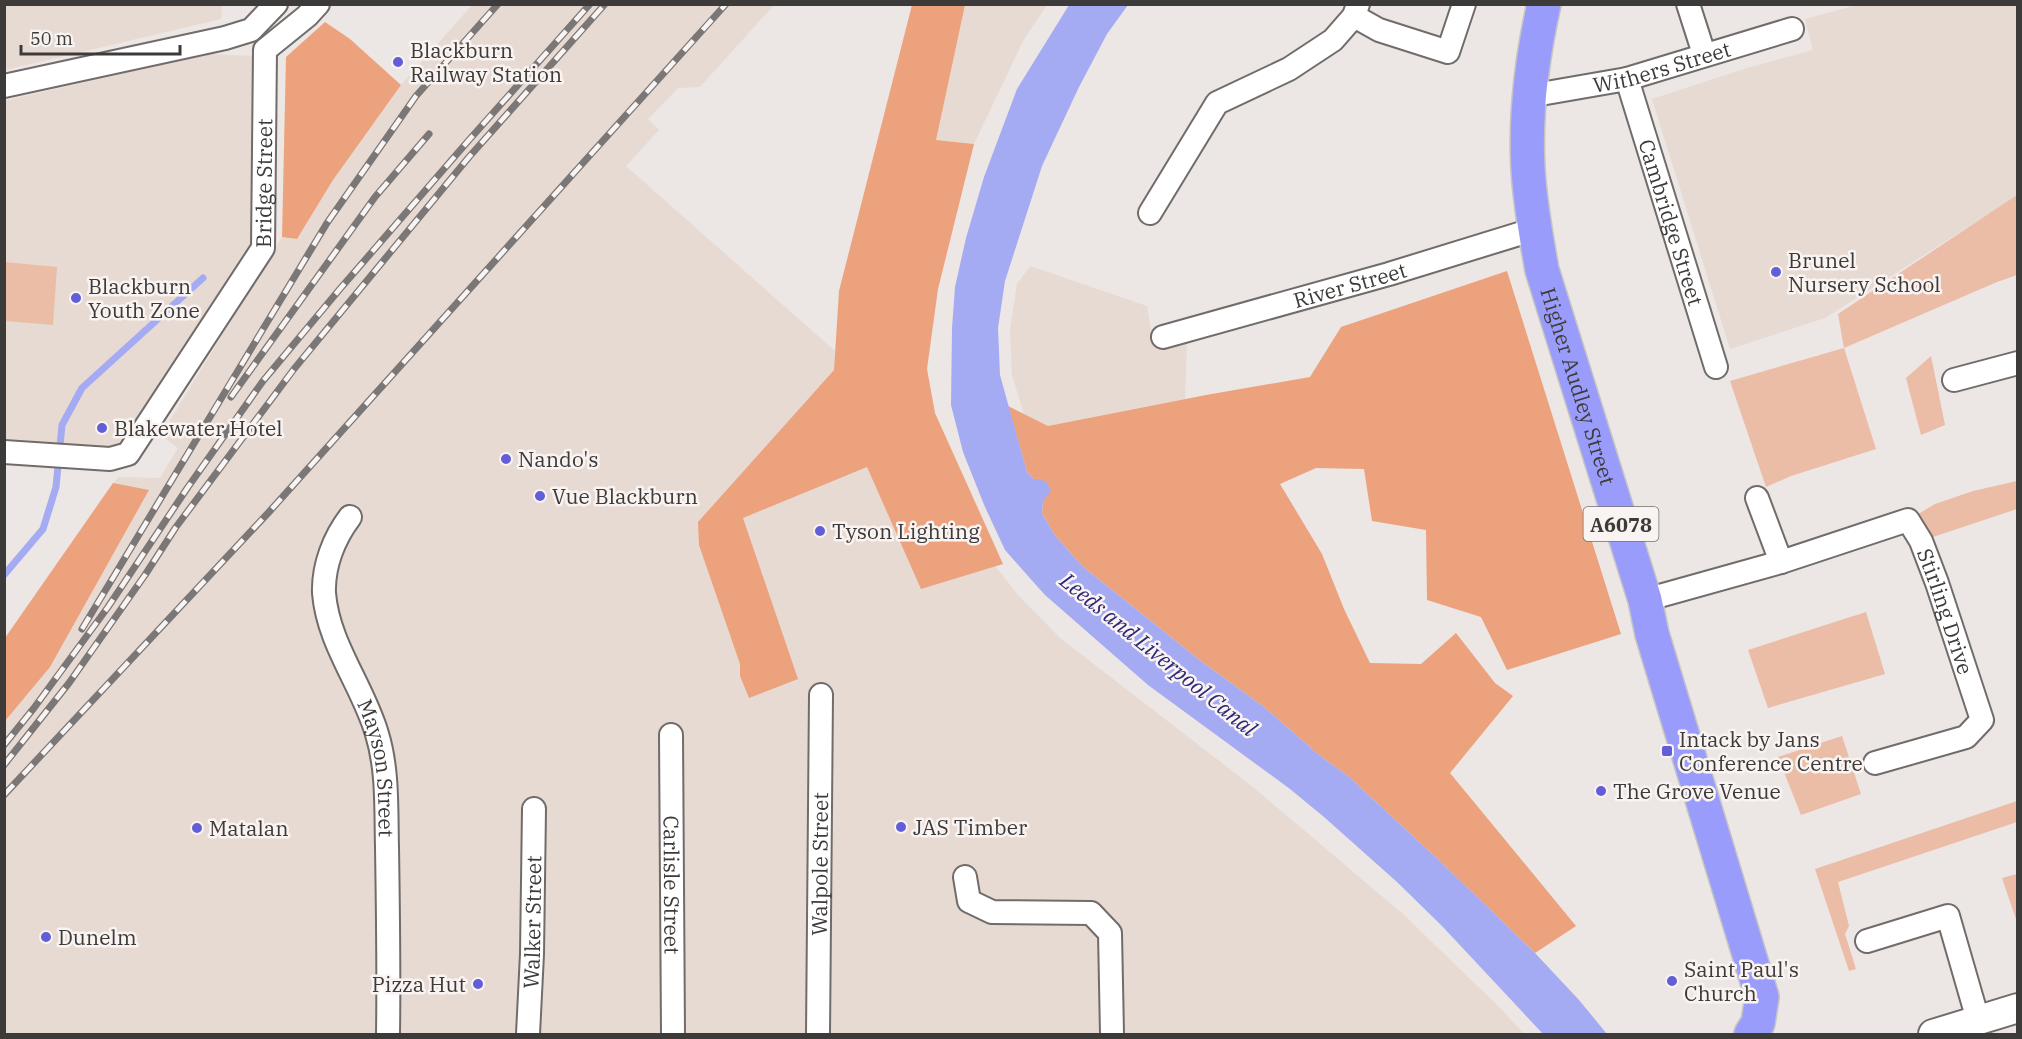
<svg xmlns="http://www.w3.org/2000/svg" width="2022" height="1039" viewBox="0 0 2022 1039" font-family="'IBM Plex Serif',serif">
	<rect width="100%" height="100%" fill="#ece6e4"/>
	<path fill="#e7dad3" d="M473,4l301,1 -74,82 -22,1 -30,31 11,11 -33,36 209,185 -1,19 -115,129 148,-33 128,100 23,29 42,43 193,149 150,127 97,94 24,26h-1519v-396l113,-161 42,1 18,-30 -17,-13 121,-198 15,2 36,-59 68,-95z
		M4,5l1,-1 217,1 -1,14 -216,51z
		M965,5h82l-24,36 -49,103 -39,-4z
		M1857,5h160v191l-192,122 -95,31 -78,-250 95,-31 66,-18 -8,-31z
		M208,54l48,2v183l-133,206 -12,7 -106,-10 -1,-341z
		M1030,266l117,40 6,39 34,-3 -2,57 -137,27 -24,-12 -12,-39 -2,-45 7,-46z"/>
	<path fill="#ebbca6" d="M2017,195v80l-20,7 -153,66 32,101 -85,27 -25,11 -36,-106 114,-33 -6,-34z
		M5,262l52,5 -4,58 -48,-4z
		M1931,356l14,69 -24,10 -15,-57z
		M2017,481v28l-96,32 -13,-21 27,-16 38,-13z
		M1866,612l19,62 -117,34 -20,-58z
		M1842,736l19,58 -60,21 -23,-58z
		M2017,801v21l-179,60 11,44 -4,8 11,35 -7,2 -34,-102z
		M2017,874h1l-1,48 -15,-44z"/>
	<path fill="#eca27d" d="M912,5h53l-29,135 38,4 -36,145 -11,80 8,44 68,151 -82,25 -54,-122 -124,51 55,161 -49,19 -9,-22v-12l-41,-119 -1,-23 136,-152 5,-79z
		M325,22l25,17 51,46 -68,95 -36,59 -15,-2 4,-180z
		M1507,271l114,363 -114,36 -26,-53 -54,-17 -1,-70 -54,-9 -8,-52 -48,-1 -36,16 42,70 22,55 26,54 51,1 35,-31 39,50 18,13 -63,77 126,153 -41,27 -91,-88 -96,-89 -29,-21 -55,-48 -62,-45 -120,-96 -28,-32 -12,-21 1,-12 -9,-22 -7,-7 -19,-66 40,20 158,-31 104,-18 31,-50z
		M113,483l36,7 -99,177 -45,54v-83z"/>
	<path fill="#a5abf2" d="M1069,5h59l-21,29 -28,53 -37,79 -37,115 -7,47 2,47 27,97 7,7 12,2 5,10 -8,10 -1,12 12,21 28,32 120,96 62,45 55,48 29,21 96,89 91,88 44,47 28,34h-64l-101,-108 -45,-44 -73,-65 -34,-28 -142,-104 -103,-90 -40,-45 -20,-43 -22,-55 -12,-47 1,-77 3,-41 11,-49 18,-61 33,-88z"/>
	<g fill="none" stroke-linecap="round" stroke-linejoin="round">
		<path stroke="#a5abf2" stroke-width="7" d="M4,575l39,-46 13,-42 6,-62 20,-37 121,-110"/>
		<g stroke="#716c6a" stroke-width="26">
			<g id="minor">
				<path d="M1688,4l16,50"/>
				<path d="M1354,16l25,14 69,22 16,-48"/>
				<path id="s1" d="M1627,79l89,288"/>
				<path d="M4,86l221,-48 26,-8 25,-26"/>
				<path id="s2" d="M1529,96l98,-17 165,-50"/>
				<path d="M1150,213l67,-110 72,-34 44,-29 21,-24 4,-12"/>
				<path id="s3" d="M1163,337l226,-63 146,-45"/>
				<path d="M1954,380l64,-17"/>
				<path id="s4" d="M4,452l106,7 18,-5 135,-206 2,-198 42,-34 11,-12"/>
				<path d="M1757,498l24,64"/>
				<path id="s5" d="M350,517c-16,21 -27,49 -26,76 4,51 39,93 53,141 11,36 9,75 10,113 1,63 2,125 1,187"/>
				<path id="s6" d="M1645,600l136,-38 127,-42 13,21 16,42 45,137 -16,17 -91,26"/>
				<path id="s7" d="M671,735l2,299"/>
				<path d="M965,877l4,24 23,11 99,1 19,20 2,101"/>
				<path d="M1867,941l81,-25 30,104"/>
				<path id="s8" d="M528,1034l4,-80 2,-145"/>
				<path id="s9" d="M818,1034l3,-339"/>
			</g>
		</g>
		<g stroke="#716c6a" stroke-width="32">
			<path id="tertiary" d="M1933,1034l85,-26"/>
		</g>
		<g stroke="#c5c4c4" stroke-width="36">
			<g id="trunk">
				<path id="s10" d="M1544,4c-12,54 -19,111 -16,165 2,34 8,68 14,101l103,330 7,34 110,363 -4,26 -7,11"/>
			</g>
		</g>
		<use href="#minor" stroke="#fff" stroke-width="22"/>
		<use href="#tertiary" stroke="#fff" stroke-width="28"/>
		<use href="#trunk" stroke="#9a9cfb" stroke-width="33"/>
		<g stroke="#7a7776" stroke-width="7">
			<path id="rail" d="M231,397l144,-200 54,-63
				M82,629l245,-406 89,-127 82,-92
				M4,745l30,-37 74,-101 80,-120 75,-106 76,-91 130,-150 121,-136
				M4,765l65,-82 76,-108 31,-48 118,-158 175,-212 136,-153
				M4,795l265,-283 457,-508"/>
		</g>
		<use href="#rail" stroke="#f9f3f1" stroke-width="4.5" stroke-dasharray="14" stroke-linecap="butt"/>
	</g>
	<g fill="#615ed7" stroke="#f9f3f1" stroke-width="2">
		<circle cx="398" cy="62" r="6"/>
		<circle cx="1776" cy="272" r="6"/>
		<circle cx="76" cy="298" r="6"/>
		<circle cx="102" cy="428" r="6"/>
		<circle cx="506" cy="459" r="6"/>
		<circle cx="540" cy="496" r="6"/>
		<circle cx="820" cy="531" r="6"/>
		<rect x="1661" y="745" width="12" height="12" rx="3"/>
		<circle cx="1601" cy="791" r="6"/>
		<circle cx="901" cy="827" r="6"/>
		<circle cx="197" cy="828" r="6"/>
		<circle cx="46" cy="937" r="6"/>
		<circle cx="1672" cy="981" r="6"/>
		<circle cx="478" cy="984" r="6"/>
	</g>
	<g text-anchor="middle" dominant-baseline="central" stroke-width="5" stroke-linejoin="round" paint-order="stroke">
		<rect fill="#f9f3f1" stroke="#757271" stroke-width="1.5" x="1583.5" y="507" width="75" height="34" rx="4.5"/>
		<g font-size="20" font-weight="bold" fill="#3d3b3a">
			<text x="1621" y="524">A6078</text>
		</g>
		<g font-size="21" fill="#3d3b3a" stroke="#f9f3f1" text-anchor="start">
			<text x="410" y="50">Blackburn<tspan x="410" dy="24">Railway Station</tspan></text>
			<text x="1788" y="260">Brunel<tspan x="1788" dy="24">Nursery School</tspan></text>
			<text x="88" y="286">Blackburn<tspan x="88" dy="24">Youth Zone</tspan></text>
			<text x="114" y="428">Blakewater Hotel</text>
			<text x="518" y="459">Nando's</text>
			<text x="552" y="496">Vue Blackburn</text>
			<text x="832" y="531">Tyson Lighting</text>
			<text x="1679" y="739">Intack by Jans<tspan x="1679" dy="24">Conference Centre</tspan></text>
			<text x="1613" y="791">The Grove Venue</text>
			<text x="913" y="827">JAS Timber</text>
			<text x="209" y="828">Matalan</text>
			<text x="58" y="937">Dunelm</text>
			<text x="1684" y="969">Saint Paul's<tspan x="1684" dy="24">Church</tspan></text>
			<text x="466" y="984" text-anchor="end">Pizza Hut</text>
		</g>
		<g font-size="21" fill="#3d3b3a" stroke="#f9f3f1">
			<text stroke="none"><textPath href="#s2" startOffset="136">Withers Street</textPath></text>
			<text stroke="none"><textPath href="#s4" startOffset="436">Bridge Street</textPath></text>
			<text stroke="none"><textPath href="#s1" startOffset="150">Cambridge Street</textPath></text>
			<text stroke="none"><textPath href="#s3" startOffset="194">River Street</textPath></text>
			<text stroke="none"><textPath href="#s10" startOffset="390">Higher Audley Street</textPath></text>
			<text stroke="none"><textPath href="#s6" startOffset="374">Stirling Drive</textPath></text>
			<text stroke="none"><textPath href="#s5" startOffset="267">Mayson Street</textPath></text>
			<text stroke="none"><textPath href="#s9" startOffset="170">Walpole Street</textPath></text>
			<text stroke="none"><textPath href="#s7" startOffset="150">Carlisle Street</textPath></text>
			<text stroke="none"><textPath href="#s8" startOffset="112">Walker Street</textPath></text>
		</g>
		<g font-size="22" font-style="italic" fill="#2d2878" stroke="#f9f3f1">
			<text transform="translate(1159 654) rotate(39)">Leeds and Liverpool Canal</text>
		</g>
	</g>
	<rect width="2022" height="1039" fill="none" stroke="#3d3b3a" stroke-width="12"/>
	<path d="M21 45v9h159v-9" fill="none" stroke="#3d3b3a" stroke-width="3"/>
	<text x="30" y="45" font-size="18" fill="#3d3b3a" stroke="#f9f3f1" stroke-width="4.5" paint-order="stroke">50 m</text>
</svg>
